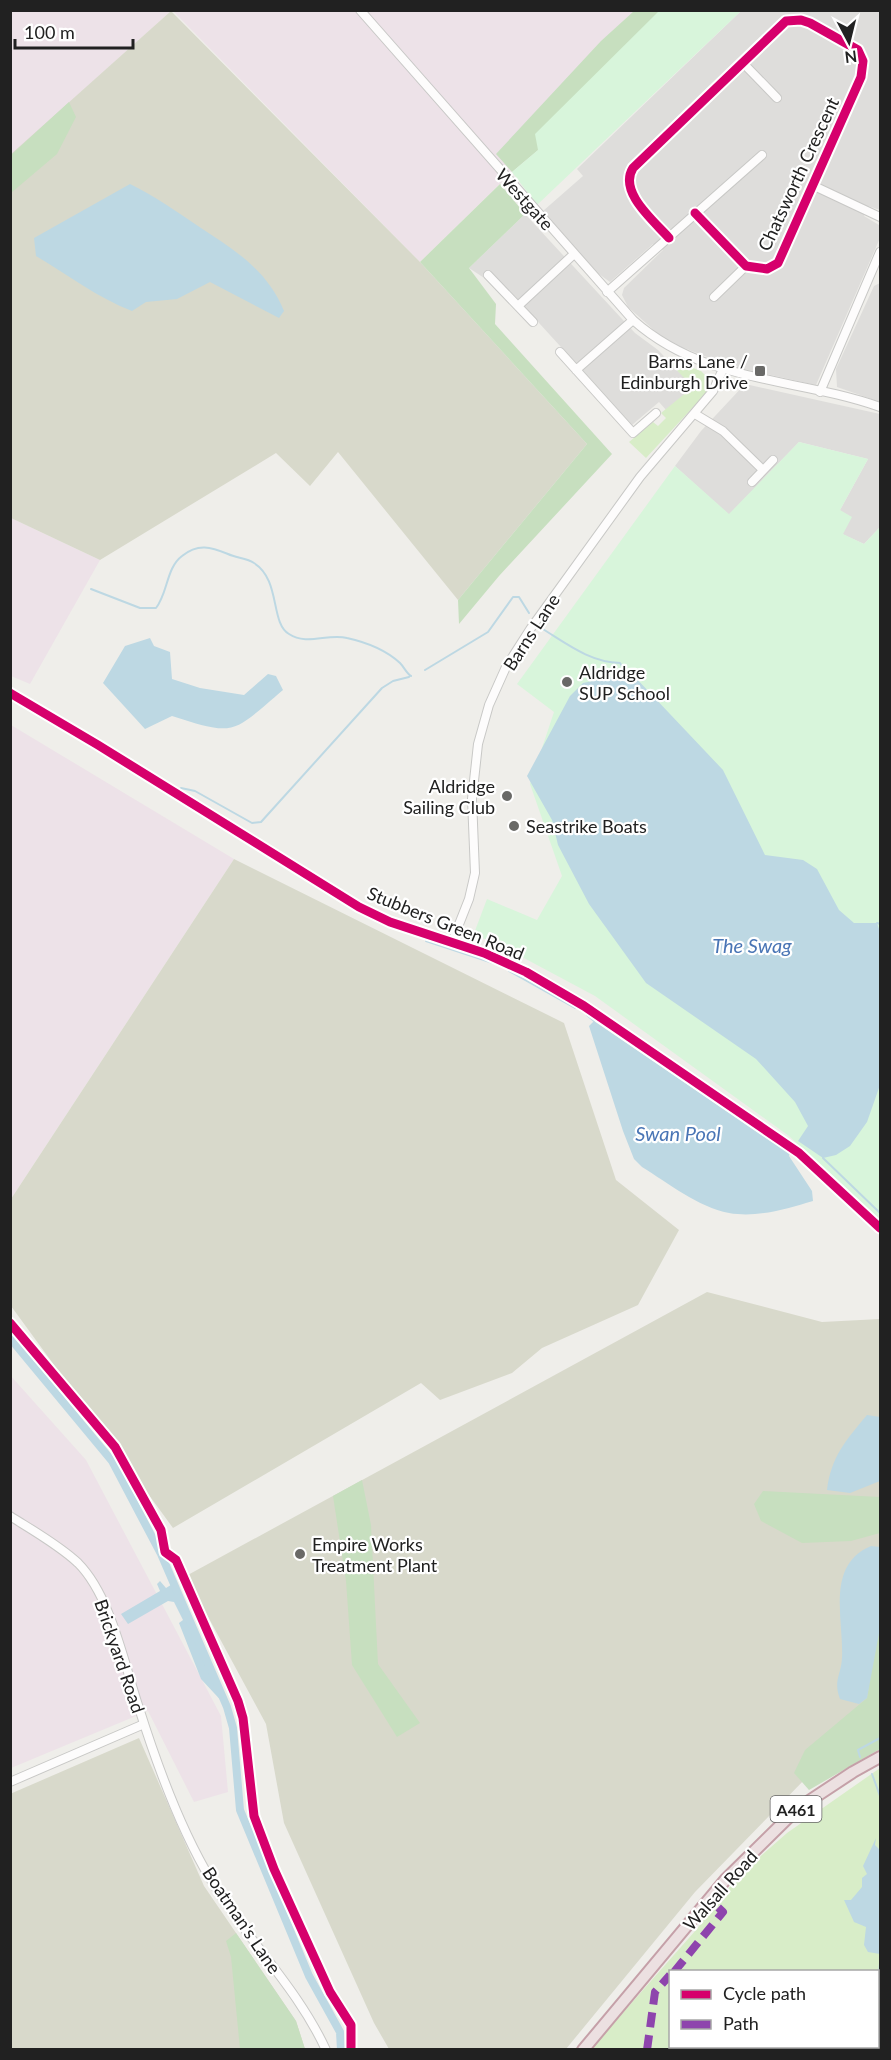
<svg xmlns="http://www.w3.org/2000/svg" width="891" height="2060" viewBox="0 0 891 2060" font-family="Lato,sans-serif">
	<rect width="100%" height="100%" fill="#efeeea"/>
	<path fill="#dedddb" d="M741,11h139v199l-12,-4 -4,10 15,9 1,13 -64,147 -86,-19 -64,-25 -38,-34 -6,-12 2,-7 39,-38 -10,-6 -43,38 -18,-13 -49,-58 40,-35 -6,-7z
		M525,214l110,119 23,17 36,37 -27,24 -8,-9 -27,23 -113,-124 -50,-33z
		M880,283v119l-43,-15 -1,-18 38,-83z
		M745,384l135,30v113l-16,17 -22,-10 -2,-24 28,-51 -69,-17 -70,73 -54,-49 26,-35z"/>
	<path fill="#ede2e8" d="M11,11h160l-160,144z
		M173,11h486l-120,139 -27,22 -92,90z
		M11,518l89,42 -70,124 -19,-8z
		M11,725l223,134 -223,340z
		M10,1375l76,85 135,256 7,76 -34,10 -46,-91 -137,57z"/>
	<path fill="#d8d9cb" d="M171,11l249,251 167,182 -129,156 -120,-148 -28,34 -34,-33 -176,107 -89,-42 -1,-363z
		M234,859l330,164 52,157 63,50 -41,75 -96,43 -30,25 -72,27 -19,-17 -248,145 -162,-222v-107z
		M707,1292l115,30 58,-3v383l-185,190 -129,157h-177l-15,-26 -90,-200 -18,-99 -80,-148z
		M139,1738l65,148 92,135 9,28h-294l-1,-255z"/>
	<path fill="#d8edc8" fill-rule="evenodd" d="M664,357l37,14 9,9 -2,11 -62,67 -17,-16 24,-20 5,4 8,-8 -5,-5 32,-26z
		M880,1768v281l-290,1 106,-120 36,-46 31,-30 24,-21zM670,1972h208v74h-208z"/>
	<path fill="#c7dfbf" d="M634,11h70l-192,161 -16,-18 105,-113z
		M69,102l7,15 -19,37 -46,39v-38z
		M500,184l25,30 -56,54 27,36 -1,20 117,130 -113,122 -40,48 -1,-24 129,-156 -167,-182z
		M362,1480l9,45 7,139 42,59 -23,14 -45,-72 -6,-84 -13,-85z
		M763,1491l117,6v36l-29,8 -49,2 -41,-22 -7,-17z
		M880,1618v131l-71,41 -15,-17 11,-23 62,-52z
		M236,1933l60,88 9,28h-65l-9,-92 -5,-16z"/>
	<path fill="#d8f5db" d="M659,11h82l-204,194 -25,-33 26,-22 -3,-16z
		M799,442l69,17 -28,51 12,7 -9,17 21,10 16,-17v695l-91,-86 -194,-140 -105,-56 -17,-4 14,-37 50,21 25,-44 -32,-92 24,-72 -37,-28 158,-218 54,48z"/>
	<path fill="#bdd8e3" d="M130,184c25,12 47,28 71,44 35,23 67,43 83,83l-5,7 -69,-36 -33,17 -31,3 -14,9c-34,-13 -64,-36 -96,-55l-2,-18z
		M150,638l4,8 16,6 2,27 28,9 44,7 24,-21 8,2 7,14c-51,43 -46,47 -111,26l-27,13 -42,-46 22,-37z
		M627,674l7,2 89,94 42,85 38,5 14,9 22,41 15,13h23l3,9v153l-13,37 -17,24 -14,9 -13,3 -25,-17 10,-15 -13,-24 -39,-43 -110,-76 -57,-79 -31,-59 -6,-25 -25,-44 43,-80 13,-13z
		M594,1021l178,121 18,9 -1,5 23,35 1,10c-27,8 -56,17 -84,12 -31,-6 -61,-30 -87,-46l-8,-8 -11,-28 -34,-105z
		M867,1415l13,2v64l-30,12 -23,-3c4,-33 19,-50 40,-75z
		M871,1546l9,1v81l-13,70 -8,6 -19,-5c-7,-19 1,-23 2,-41 2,-38 -17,-93 29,-112z
		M160,1581l6,7 8,-5 53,124 -26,-28 -22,-56 4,-3 -9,-18 -6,-1 -40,23 -7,-10 39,-23 -3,-7z
		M876,1838l-1,7 5,5v104l-12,-2 -4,-7 2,-18 -12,-5 -10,-22h7l11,-13v-9l5,-4 -4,-8z"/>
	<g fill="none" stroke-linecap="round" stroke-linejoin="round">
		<path stroke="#bdd8e3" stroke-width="2" d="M91,589l49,19h16c12,-15 10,-40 26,-52 16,-13 29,-9 46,-2 8,4 19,4 26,9 27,17 16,60 35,71 18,12 39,-1 58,4 18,4 39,12 53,25 4,4 7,11 11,13
			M541,628c25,15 48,34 79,35l7,11
			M425,670l63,-38 25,-35h6l10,16
			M181,788l14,3 57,32 9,-1 121,-134 11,-7 16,-4
			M877,923l3,1
			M426,941l73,24
			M509,971l66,37
			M587,1015l7,6
			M823,1158l57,55
			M880,1234v16
			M860,1757l-2,-7 22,-12
			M872,1774l8,22
			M878,1983l2,-20
			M856,2050l1,-4"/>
		<path stroke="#bdd8e3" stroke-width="8" d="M10,1338l102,123 49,93 66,153 6,21 7,82 69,166 31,56 1,18"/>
		<g stroke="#c8c8c6" stroke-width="10">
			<path id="minor" d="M360,10l273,310c72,64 162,57 247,87
				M743,63l34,35
				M812,185l68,32
				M669,238c-15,-17 -51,-46 -36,-70l153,-147 15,-1 9,3 48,27 5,11 -2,16 -83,186 -11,6 -21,-3 -51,-53
				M488,275l45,47
				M607,292l155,-137
				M714,297l32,-31
				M518,306l56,-52
				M560,352l73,81 23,-20
				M576,370l57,-50
				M820,392l60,-140
				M695,414l28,17 40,39
				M752,482l21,-22
				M10,693l88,52 261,162 31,15 94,31 42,19 58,34 215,147 81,75
				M452,942l17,-43 6,-26 -3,-74 6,-55 11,-39 17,-38 25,-39 109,-151 73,-86 10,-22
				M10,1516c22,14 49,29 68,47 33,33 46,101 61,145 17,54 43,124 72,172 35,59 86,107 115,170
				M10,1782l134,-58"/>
		</g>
		<g stroke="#c5a0a8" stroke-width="14">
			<path id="highway" d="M583,2050l143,-171 71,-70 56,-37 27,-15"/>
		</g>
		<use href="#minor" stroke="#fdfcfc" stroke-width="8"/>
		<use href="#highway" stroke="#ece0e1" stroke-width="10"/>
		<path stroke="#8e44ad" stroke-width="8" stroke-dasharray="15 8" stroke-linecap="butt" d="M674,1972l49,-60 -14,-13
			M647,2050l8,-58 15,-17"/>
		<g stroke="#fff" stroke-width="13">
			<path id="cycleway" d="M669,238c-15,-17 -51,-46 -36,-70l153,-147 15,-1 9,3 48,27 5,11 -2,16 -83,186 -11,6 -21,-3 -51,-53
				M10,693l88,52 261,162 31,15 94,31 42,19 58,34 215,147 81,75
				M10,1323l105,124 46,83 4,22 11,8 62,141 5,17 11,98 20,53 56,123 21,33v25"/>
		</g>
		<use href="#cycleway" stroke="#d6006c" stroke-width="9"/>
	</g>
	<g fill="#696967" stroke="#fff" stroke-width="2">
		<rect x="754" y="365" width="12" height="12" rx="3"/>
		<circle cx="567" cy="682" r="6"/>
		<circle cx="507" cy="796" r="6"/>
		<circle cx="514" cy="826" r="6"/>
		<circle cx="300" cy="1554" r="6"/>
	</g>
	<g text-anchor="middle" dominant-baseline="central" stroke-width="4.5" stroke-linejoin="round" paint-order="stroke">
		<rect fill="#fff" stroke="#646464" stroke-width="1.5" x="770.5" y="1796" width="51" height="26" rx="4.5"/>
		<g font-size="16" font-weight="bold" fill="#212121">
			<text x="796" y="1809">A461</text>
		</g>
		<g font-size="18" fill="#212121" stroke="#fff">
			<text transform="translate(798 174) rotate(-65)">Chatsworth Crescent</text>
			<text transform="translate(525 199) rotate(48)">Westgate</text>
			<text transform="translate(531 632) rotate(-57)">Barns Lane</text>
			<text transform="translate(446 923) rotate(22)">Stubbers Green Road</text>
			<text transform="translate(120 1656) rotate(71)">Brickyard Road</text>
			<text transform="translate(720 1890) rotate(-48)">Walsall Road</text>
			<text transform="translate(242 1920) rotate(56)">Boatman's Lane</text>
		</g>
		<g font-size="18" fill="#212121" stroke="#fff" text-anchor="start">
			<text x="748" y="361" text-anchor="end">Barns Lane /<tspan x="748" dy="21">Edinburgh Drive</tspan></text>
			<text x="579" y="672">Aldridge<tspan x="579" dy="21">SUP School</tspan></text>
			<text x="495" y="786" text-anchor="end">Aldridge<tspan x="495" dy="21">Sailing Club</tspan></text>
			<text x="526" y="826">Seastrike Boats</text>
			<text x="312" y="1544">Empire Works<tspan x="312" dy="21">Treatment Plant</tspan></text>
		</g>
		<g font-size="20" font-style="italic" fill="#4975b5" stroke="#fff">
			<text x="752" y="945">The Swag</text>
			<text x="678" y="1133">Swan Pool</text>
		</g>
	</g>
	<rect width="891" height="2060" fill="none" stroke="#212121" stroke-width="24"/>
	<rect x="669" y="1970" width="210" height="78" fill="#ffffff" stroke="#a6a6a6" stroke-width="1.5"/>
	<rect x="681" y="1990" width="30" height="9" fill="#d6006c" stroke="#a6a6a6" stroke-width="1.5"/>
	<text x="723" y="2000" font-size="18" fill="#212121">Cycle path</text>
	<rect x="681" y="2020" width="30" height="9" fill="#8e44ad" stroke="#a6a6a6" stroke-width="1.5"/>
	<text x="723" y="2030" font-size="18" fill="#212121">Path</text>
	<g transform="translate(849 42) rotate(173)" stroke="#ffffff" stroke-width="4.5" paint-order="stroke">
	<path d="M0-4.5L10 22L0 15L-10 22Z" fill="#212121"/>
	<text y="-9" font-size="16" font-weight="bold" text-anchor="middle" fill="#212121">N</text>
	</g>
	<path d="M15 39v9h118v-9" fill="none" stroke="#212121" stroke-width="3"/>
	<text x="24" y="39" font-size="18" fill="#212121" stroke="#ffffff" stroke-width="4.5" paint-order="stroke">100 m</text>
</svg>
